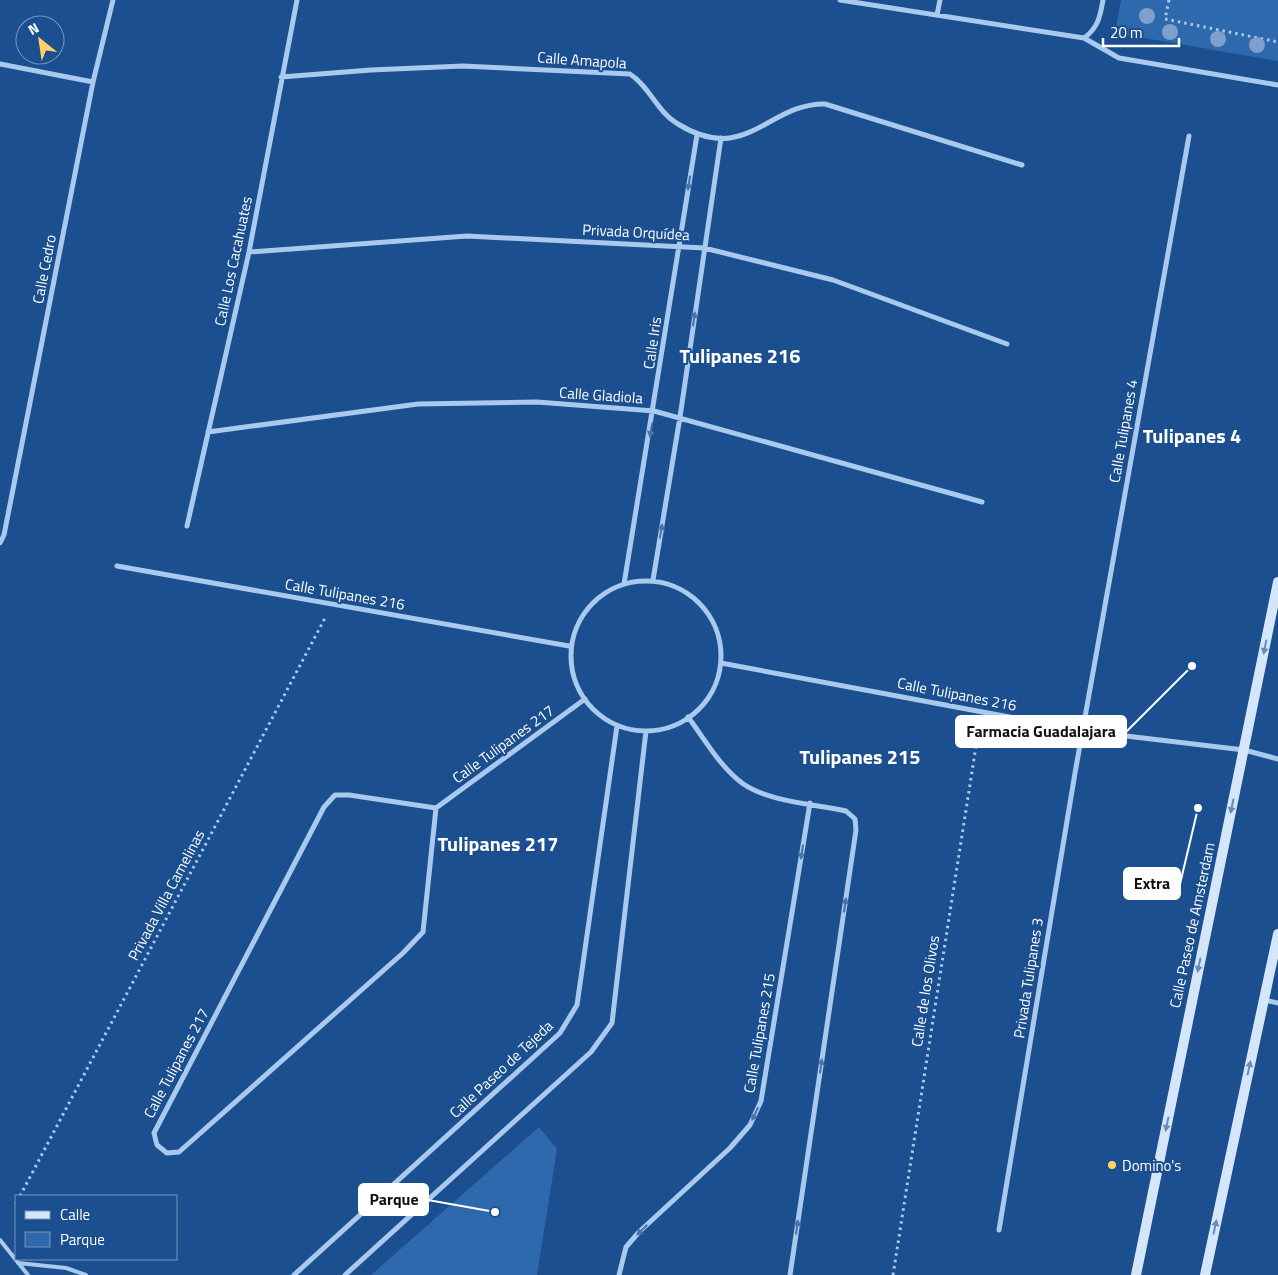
<svg xmlns="http://www.w3.org/2000/svg" width="1278" height="1275" viewBox="0 0 1278 1275" font-family="'Titillium Web',sans-serif">
	<rect width="100%" height="100%" fill="#1b4f8f"/>
	<path fill="#2e69ad" d="M1121,0h157v61l-163,-28z
		M539,1127l18,22 -20,126h-166z"/>
	<g fill="none" stroke-linecap="round" stroke-linejoin="round">
		<path stroke="#a9c9ee" stroke-width="3" stroke-dasharray="2.5 4" stroke-linecap="butt" d="M1169,0l-4,19 113,23
			M20,1196l305,-578
			M15,1204l1,-1
			M893,1275l86,-548"/>
		<path stroke="#a9c9ee" stroke-width="4" d="M0,1240l28,35
			M18,1263l48,5 20,7"/>
		<path stroke="#a9c9ee" stroke-width="5" d="M840,0l244,38 35,20 159,27
			M937,15l3,-15
			M1084,38c14,-10 16,-21 19,-38
			M0,64l93,18
			M281,77l90,-7 92,-4 167,8c20,13 27,38 48,50 68,42 90,-21 147,-20l197,61
			M249,252l218,-16 237,12 129,32 174,64
			M208,432l210,-28 119,-2 117,9 328,91
			M187,526l62,-274 48,-252
			M0,543l4,-8 89,-453 20,-82
			M117,566l452,80
			M653,580l27,-163 41,-279
			M571 656a75 75 0 1 1 150 0a75 75 0 1 1-150 0Z
			M624,584l73,-449
			M721,663l363,68 160,19 34,9
			M688,717c16,21 32,50 54,66 26,19 73,21 104,28l9,8 1,11 -66,445
			M436,808l-13,124 -20,21 -224,199 -12,1 -10,-8 -3,-12 170,-326 11,-12h14l87,13 149,-109
			M1264,1000l14,3
			M999,1230l76,-457 114,-637
			M294,1275l266,-242 17,-28 40,-279
			M345,1275l246,-223 21,-29 34,-292
			M619,1275l7,-28 13,-15 91,-84 20,-23 11,-24 49,-298"/>
		<path stroke="#d6e6fa" stroke-width="10" d="M1136,1275l142,-693
			M1205,1275l73,-341"/>
	</g>
	<g fill="#7ea0ca">
		<circle cx="1147" cy="16" r="8"/>
		<circle cx="1170" cy="32" r="8"/>
		<circle cx="1218" cy="39" r="8"/>
		<circle cx="1257" cy="45" r="8"/>
	</g>
	<defs><path id="oneway-solid" d="M-6-.8H1V-3.2L6.5 0L1 3.2V.8H-6Z" transform="scale(1.25)"/></defs>
	<g fill="#4674ac">
		<use href="#oneway-solid" transform="translate(689 183) rotate(99)"/>
		<use href="#oneway-solid" transform="translate(694 319) rotate(-82)"/>
		<use href="#oneway-solid" transform="translate(651 430) rotate(100)"/>
		<use href="#oneway-solid" transform="translate(661 531) rotate(-81)"/>
		<use href="#oneway-solid" transform="translate(802 852) rotate(99)"/>
		<use href="#oneway-solid" transform="translate(845 905) rotate(-82)"/>
		<use href="#oneway-solid" transform="translate(821 1066) rotate(-82)"/>
		<use href="#oneway-solid" transform="translate(755 1114) rotate(115)"/>
		<use href="#oneway-solid" transform="translate(797 1227) rotate(-82)"/>
		<use href="#oneway-solid" transform="translate(642 1230) rotate(135)"/>
	</g>
	<g fill="#668bba">
		<use href="#oneway-solid" transform="translate(1265 647) rotate(101)"/>
		<use href="#oneway-solid" transform="translate(1232 806) rotate(102)"/>
		<use href="#oneway-solid" transform="translate(1199 965) rotate(102)"/>
		<use href="#oneway-solid" transform="translate(1249 1068) rotate(-78)"/>
		<use href="#oneway-solid" transform="translate(1167 1124) rotate(102)"/>
		<use href="#oneway-solid" transform="translate(1215 1227) rotate(-78)"/>
	</g>
	<circle fill="#ffd166" stroke="#1b4f8f" stroke-width="2" cx="1112" cy="1165" r="5"/>
	<g text-anchor="middle" dominant-baseline="central" stroke-width="4" stroke-linejoin="round" paint-order="stroke">
		<g font-size="15" fill="#fff" stroke="#1b4f8f">
			<text transform="translate(582 60) rotate(4)">Calle Amapola</text>
			<text transform="translate(636 232) rotate(3)">Privada Orquídea</text>
			<text transform="translate(233 261) rotate(-78)">Calle Los Cacahuates</text>
			<text transform="translate(44 269) rotate(-79)">Calle Cedro</text>
			<text transform="translate(652 343) rotate(-82)">Calle Iris</text>
			<text transform="translate(601 395) rotate(4)">Calle Gladiola</text>
			<text transform="translate(1123 431) rotate(-80)">Calle Tulipanes 4</text>
			<text transform="translate(345 594) rotate(10)">Calle Tulipanes 216</text>
			<text transform="translate(957 694) rotate(11)">Calle Tulipanes 216</text>
			<text transform="translate(503 744) rotate(-36)">Calle Tulipanes 217</text>
			<text transform="translate(166 895) rotate(-62)">Privada Villa Camelinas</text>
			<text transform="translate(1192 925) rotate(-78)">Calle Paseo de Amsterdam</text>
			<text transform="translate(1028 978) rotate(-81)">Privada Tulipanes 3</text>
			<text transform="translate(925 991) rotate(-81)">Calle de los Olivos</text>
			<text transform="translate(759 1033) rotate(-80)">Calle Tulipanes 215</text>
			<text transform="translate(176 1063) rotate(-62)">Calle Tulipanes 217</text>
			<text transform="translate(501 1069) rotate(-43)">Calle Paseo de Tejeda</text>
		</g>
		<g font-size="15" fill="#fff" stroke="#1b4f8f" text-anchor="start">
			<text x="1122" y="1165">Domino's</text>
		</g>
		<g font-size="20" font-weight="bold" fill="#fff" stroke="#1b4f8f">
			<text x="740" y="355">Tulipanes 216</text>
			<text x="1192" y="435">Tulipanes 4</text>
			<text x="860" y="756">Tulipanes 215</text>
			<text x="498" y="843">Tulipanes 217</text>
		</g>
	</g>
	<path fill="none" stroke="#fff" stroke-width="2" d="M1192 666L1126 732M1198 808L1180 884M495 1212L428 1200"/>
	<g fill="#fff" stroke="#1b4f8f" stroke-width="2">
		<circle cx="1192" cy="666" r="5"/>
		<circle cx="1198" cy="808" r="5"/>
		<circle cx="495" cy="1212" r="5"/>
	</g>
	<g fill="#fff" stroke="#fff" stroke-width="2">
		<rect x="956" y="716" width="170" height="31" rx="5"/>
		<rect x="1124" y="868" width="56" height="31" rx="5"/>
		<rect x="359" y="1184" width="69" height="31" rx="5"/>
	</g>
	<g font-size="16" text-anchor="middle" font-weight="bold" fill="#111">
		<text x="1041" y="737">Farmacia Guadalajara</text>
		<text x="1152" y="889">Extra</text>
		<text x="394" y="1205">Parque</text>
	</g>
	<rect x="15" y="1195" width="162" height="65" fill="#1b4f8f" stroke="#7695bc"/>
	<rect x="25" y="1211" width="25" height="8" fill="#d6e6fa" stroke="#7695bc"/>
	<text x="60" y="1220" font-size="15" fill="#ffffff">Calle</text>
	<rect x="25" y="1232" width="25" height="15" fill="#2e69ad" stroke="#7695bc"/>
	<text x="60" y="1245" font-size="15" fill="#ffffff">Parque</text>
	<g transform="translate(40 40) rotate(330)"><circle r="24" fill="#1b4f8f" stroke="#7695bc"/>
	<path d="M0-4L9 19L0 12L-9 19Z" fill="#ffd166"/>
	<text y="-8" font-size="14" font-weight="bold" text-anchor="middle" fill="#ffffff">N</text>
	</g>
	<path d="M1103 38v8h76v-8" fill="none" stroke="#ffffff" stroke-width="2.5"/>
	<text x="1110" y="38" font-size="15" fill="#ffffff" stroke="#1b4f8f" stroke-width="4" paint-order="stroke">20 m</text>
</svg>
